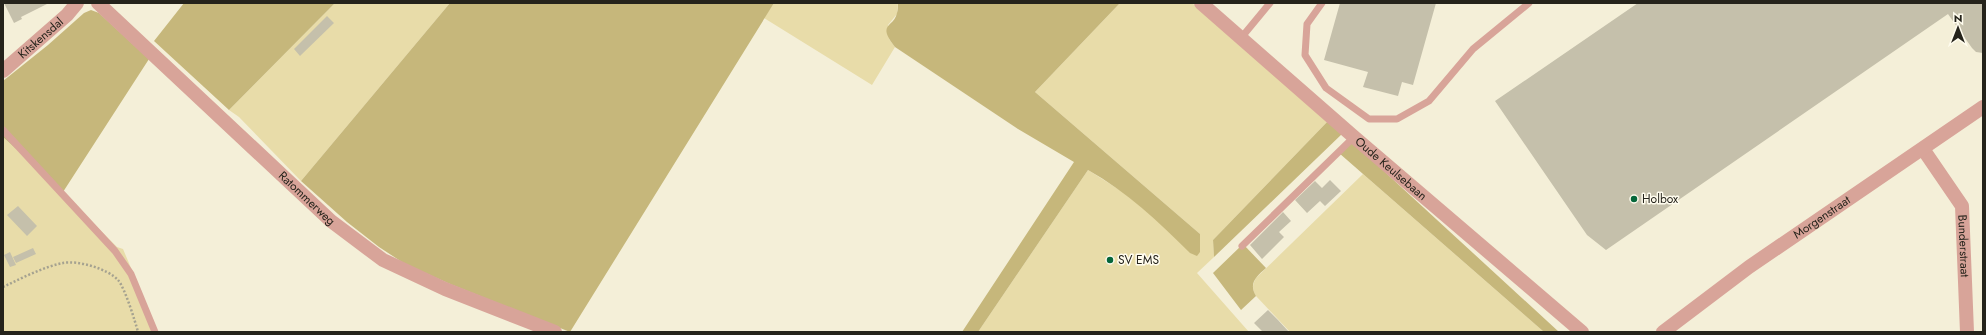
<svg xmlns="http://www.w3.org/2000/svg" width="1986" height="335" viewBox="0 0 1986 335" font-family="Jost,sans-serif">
	<rect width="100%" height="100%" fill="#f4efd8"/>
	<path fill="#e8dca9" d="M335,3h115l-149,178 -62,-64 -10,-7z
		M774,3h124l-1,11 -9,11 1,14 6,8 -23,38 -108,-67z
		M1120,3h72l136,118 -115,119 1,17 -17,16 52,59h-271l110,-162 38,24 28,23 46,17 -165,-142z
		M3,137l52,48 62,62 6,2 35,83h-155z
		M1363,174l181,158h-254l-34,-36c-4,-7 -4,-11 0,-18z"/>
	<path fill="#c6b77b" d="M184,3h151l-106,107 -75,-69z
		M450,3h324l-204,329 -120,-48 -45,-20 -26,-17 -32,-25 -46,-41z
		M898,3h222l-85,89 165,142v18l-3,4 -7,-3c-32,-32 -63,-61 -102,-83l-110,162h-16l112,-170 -56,-33 -123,-82c-19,-24 -1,-19 2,-34 1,-3 1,-7 1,-10z
		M91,10l8,3 50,46 -86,133 -60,-55v-56l45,-36 36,-32z
		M1328,121l15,12 -129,124 -1,-17z
		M1350,140l209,192h-15l-205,-179z
		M1243,244l23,24c-9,8 -18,15 -10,28l-15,14 -28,-37z"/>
	<path fill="#c5c0ab" d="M4,3h45l-28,14 1,2 -8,4z
		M1340,3h96l-23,82 -11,-3 -4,14 -35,-9 5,-15 -44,-12z
		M1638,3h345v50l-7,-1 -4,-4 -24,-34 -342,236 -19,-15 -92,-134z
		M327,16l7,7 -34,33 -6,-7z
		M1330,180l11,11 -16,15 -5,-5 -13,12 -12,-13 20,-19 7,7z
		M18,206l19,20 -10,10 -20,-21z
		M1283,212l8,9 -12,11 5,5 -22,22 -12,-14z
		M33,248l3,6 -20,9 -3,-6z
		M10,252l6,13 -6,2 -6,-12z
		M1268,310l10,10 11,12h-26l-9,-9z"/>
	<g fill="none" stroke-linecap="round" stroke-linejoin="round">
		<path stroke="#a5a290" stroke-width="2.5" stroke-dasharray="2 2" stroke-linecap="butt" d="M3,287c19,-9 40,-20 60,-24 15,-3 45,6 55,17 7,8 17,41 20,52"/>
		<path stroke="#d8a499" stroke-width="7" d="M1322,3l-15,21 -2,31 21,33 43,31h28l32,-18 44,-52 56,-46
			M1241,38l29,-35
			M3,130l112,121 16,23 24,58
			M1242,246l112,-109"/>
		<g stroke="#d8a499" stroke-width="14">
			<path id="s1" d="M98,3l233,218 52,39 62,29 110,43"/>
			<path id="s2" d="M1201,3l153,134 228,195"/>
			<path id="s3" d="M3,71l64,-56 10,-12"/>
			<path id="s4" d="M1923,149l39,57 5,126"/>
			<path id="s5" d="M1663,332l86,-65 234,-160"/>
		</g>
	</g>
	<g fill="#05663a" stroke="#fffcee" stroke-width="1.5">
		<circle cx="1634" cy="199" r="4"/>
		<circle cx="1110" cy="260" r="4"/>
	</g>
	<g text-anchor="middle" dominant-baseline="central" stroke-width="3" stroke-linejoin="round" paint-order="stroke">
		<g font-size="12" fill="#25231b" stroke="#fffcee">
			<text stroke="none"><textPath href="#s3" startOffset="50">Kitskensdal</textPath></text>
			<text stroke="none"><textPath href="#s2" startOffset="252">Oude Keulsebaan</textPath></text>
			<text stroke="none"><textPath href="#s1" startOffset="286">Ratommerweg</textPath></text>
			<text stroke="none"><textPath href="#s5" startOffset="196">Morgenstraat</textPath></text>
			<text stroke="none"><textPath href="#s4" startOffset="109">Bunderstraat</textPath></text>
		</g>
		<g font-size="12" fill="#25231b" stroke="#fffcee" text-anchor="start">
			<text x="1642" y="199">Holbox</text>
			<text x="1118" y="260">SV EMS</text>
		</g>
	</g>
	<rect width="1986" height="335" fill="none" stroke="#25231b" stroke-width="8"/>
	<g transform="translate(1958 28)" stroke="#fffcee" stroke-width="3" paint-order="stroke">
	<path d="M0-3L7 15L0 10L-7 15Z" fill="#25231b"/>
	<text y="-6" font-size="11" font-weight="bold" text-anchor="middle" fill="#25231b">N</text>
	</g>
</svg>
